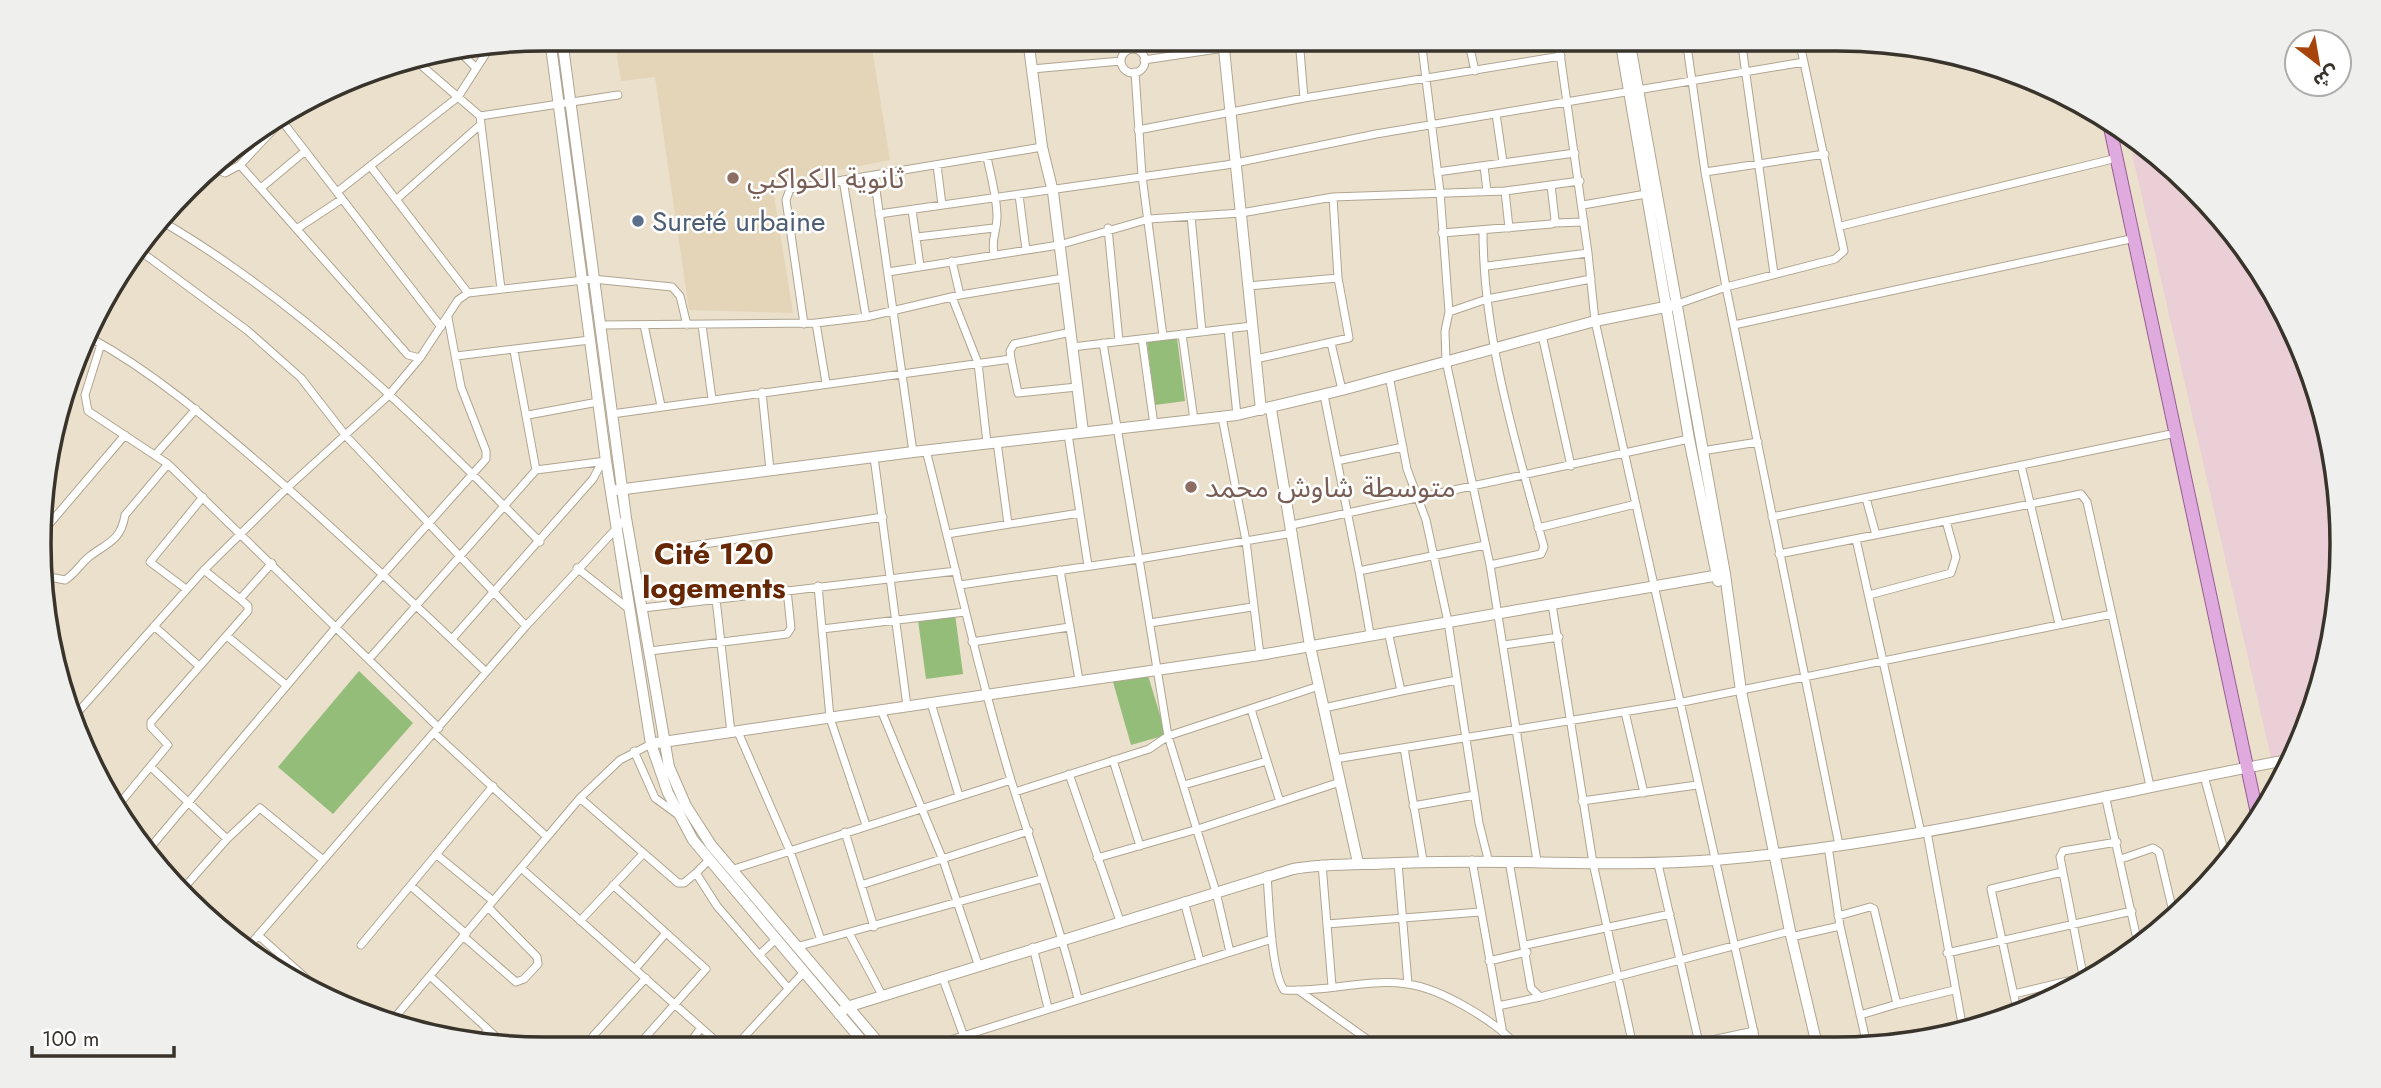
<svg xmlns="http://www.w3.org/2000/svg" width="2381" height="1088" viewBox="0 0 2381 1088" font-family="Jost,'Noto Sans Arabic',sans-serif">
	<rect width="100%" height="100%" fill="#ebe0cb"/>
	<path fill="#ead0d6" d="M2127,132l67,54 63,77 47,87 29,95 9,99 -9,98 -29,95 -27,47z"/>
	<path fill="#e4d5b9" d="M614,39h280l-23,4 19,117 -118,23 21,130 -104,-3 -34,-233 -34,4z"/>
	<path fill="#93bd79" d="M1177,338l8,63 -30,4 -8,-63z
		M955,614l8,60 -37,5 -8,-59z
		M359,671l54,52 -80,91 -55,-47z
		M1147,672l19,63 -35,10 -18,-63z"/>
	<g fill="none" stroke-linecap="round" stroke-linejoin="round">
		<g stroke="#afa591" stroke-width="9">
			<path id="street" d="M1299,39l5,59
				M1421,39l19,153 9,120 -4,19 1,30 44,204 47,296
				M1468,39l7,32
				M1558,39l30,214
				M1686,39l19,133 21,115 109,-28 9,-8 -45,-212
				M1741,39l33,235
				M1121 61a12 12 0 1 1 24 0a12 12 0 1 1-24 0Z
				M460,52l15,15
				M415,60l65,56 21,173
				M1144,60l80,-12
				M1032,69l89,-8
				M1135,72l7,104 21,160
				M1496,114l7,48
				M480,116l138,-21
				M282,121l159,206
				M1138,130l166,-32 257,-42
				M987,157c4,20 10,40 10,60 0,16 -6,19 -3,38
				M240,165l168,190 12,3
				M937,165l5,40
				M209,166l16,7 15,-8 58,-62
				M1484,166l3,25
				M371,167l97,126
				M1437,172l138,-19
				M1705,172l120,-18
				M874,176l39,276
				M843,180l23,137
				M261,188l43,-36
				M1505,191l4,37
				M337,192l121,-95 32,-50
				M1019,195l7,55
				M397,199l83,-74
				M1583,205l63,-11
				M912,210l8,56
				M879,214l347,-49 150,-31 428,-72
				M1191,216l11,116
				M163,222c142,83 262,204 377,320
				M1554,223l30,-1
				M1841,226l276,-68
				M298,228l44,-29
				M1108,228l11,113
				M1483,231c0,107 33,213 61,316l-3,7 -51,11
				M1442,233l110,-9 3,-4 -4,-35
				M917,237l77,-9
				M140,251l108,80 53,47 45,58 180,190
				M952,261l8,34
				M1487,266l101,-13 7,68 162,725
				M888,272l171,-27 90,-26 92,-6 92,-16 172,-6 75,-10
				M1248,286l90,-8
				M952,297l26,66 9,80
				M1675,305l51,-18 113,558
				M1449,312l38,-13 104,-20
				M816,323l10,60
				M804,324l-18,-124 4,-11 252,-42
				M600,325l216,-2 50,-6 94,-22 104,-17
				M644,325l17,81
				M702,325l10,74
				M1734,325l401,-87
				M1228,329l9,86
				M1182,334l12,86
				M1542,335l29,131
				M89,337c66,36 121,84 178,133 75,66 147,133 219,202
				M1142,339l12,86
				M1331,343l11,47
				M101,344l-16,51 3,16 80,53 271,264
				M1072,347l180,-21
				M514,351l22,119
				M83,354l8,-15
				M456,356l134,-16
				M1011,359l7,34 59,-6
				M1256,359l93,-21 -11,-60 -5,-81
				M1389,376l18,93 19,51 22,102 31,201 9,36
				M762,392l8,78
				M1324,395l35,176
				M612,414l399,-55 -1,-8 4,-7 57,-12
				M528,415l70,-13
				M1222,417l24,124 14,114
				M1068,434l20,132
				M997,442l11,82
				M926,450c28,111 52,221 85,330 23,74 49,145 67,219
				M1702,451l56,-9
				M156,454l40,-45
				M874,457l33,249
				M1337,461l66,-14
				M2021,465l38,159
				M1866,498l10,37
				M1772,517l404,-84
				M1292,525l397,-86
				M1538,528l98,-24
				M45,529l80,-94
				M947,534l133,-21
				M1856,539l65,294
				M691,546l192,-29
				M1779,554l302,-60 6,8 63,284
				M577,568l52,41
				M204,570l36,29 32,-36
				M1060,570l19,110
				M44,576l21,4c10,-6 16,-17 25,-24 17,-13 31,-15 35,-41l43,-51
				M960,585l179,-26 -36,-216
				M818,586l4,43 143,-17
				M186,589l-36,-27 53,-65
				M1869,595l82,-22 5,-16 -10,-36
				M716,599l15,134
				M1552,604l41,259 40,183
				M643,608l313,-37
				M1150,623l102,-16
				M154,626l45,40
				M822,629l8,89 36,107
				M1388,631l13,60 56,-11
				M1370,634l-11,-63 126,-26
				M227,636l59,49
				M452,639l141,-160 9,-17
				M972,642l97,-15
				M1504,645l55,-8
				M650,651l137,-17 4,-6 -4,-38
				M369,659l167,-189 70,-9
				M931,703l28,93
				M1324,708l77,-17
				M881,710l62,150 35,104
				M1625,712l19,81
				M71,720l133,-150 83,-82 101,-92 32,-38 38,-58 10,-7 125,-14 79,8 8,9 7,29
				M738,732l52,119 31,89
				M434,733l112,103
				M1404,748l19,112
				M634,751l21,47 22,16
				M1335,759l343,-56 434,-89
				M1113,760l27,86
				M1267,761l13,41
				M151,767l76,72 -45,51
				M1069,774l51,147
				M2204,776l21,78
				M1184,785l83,-24 -16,-52
				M1015,792l134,-43 19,-13 151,-50
				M2105,795l34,153
				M580,798l98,85h6l12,-10
				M1582,801l115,-16
				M1413,806l62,-11
				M116,808l52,-63 -17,-18v-5l97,-111v-5l-8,-7
				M845,832l29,95
				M1927,832l36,197
				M227,839l33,-31 62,51
				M1828,846l12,80 27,119
				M149,849l188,-223 149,-167v-8l-25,-64 -13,-69
				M437,855l56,46
				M1097,858l101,-29 142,-47
				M2121,859l32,-11 6,4 15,64
				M1472,860l30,168
				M708,861l-12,12 21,33 71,82
				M1509,861l22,127 9,9 250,-66
				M1398,863l10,121
				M1322,864l10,122
				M1658,864l41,179
				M2225,865l-1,-10 14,-4
				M521,868l204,181
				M731,870l280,-90
				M1267,875c2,25 4,97 17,115 40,3 82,-12 123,-6 33,4 89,37 110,62
				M613,885l93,84 -71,80
				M861,885l168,-54
				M411,886l55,48
				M1184,901l16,60
				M1838,916l32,-9 4,2 23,95 57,-14
				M580,921l62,-66
				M209,922l3,3
				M1327,924l153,-12
				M849,933l33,62
				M258,935l49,44
				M463,936l53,46 8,-3 14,-15 -1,-7 -49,-50
				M1791,937l49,-11
				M361,945l132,-159
				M1526,945l144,-31
				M248,947l278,-321 100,-108
				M796,947l245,-68
				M1033,947l15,61
				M1230,952l-14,-60 -48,-156 -29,-177 154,-26
				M1947,953l185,-42
				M759,955l16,-15
				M1489,961l38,-9
				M635,969l31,-36
				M430,976l76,70
				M942,976l21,58
				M2084,980l-24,-123 3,-6 54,-9
				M1298,990l80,57
				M2014,994l70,-17
				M1498,1006l42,-9
				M2018,1014l-27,-125 71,-17
				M1860,1015l37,-11
				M390,1023l190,-225 40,-38 31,-16
				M593,1036l53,-58
				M476,1043l12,-13
				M1684,1046l70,-15
				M925,1048l347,-109
				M1044,1048l28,-8 4,8
				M685,1049l16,-21
				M733,1049l70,-76"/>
		</g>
		<g stroke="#afa591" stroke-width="12">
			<path id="secondary" d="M550,39l56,422 45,283 17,49 25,47 175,208
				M562,39l64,479 43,249 17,39 25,39 172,203
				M1028,39l14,108 11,45 30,240
				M1223,39l38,371
				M1620,39l69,400 29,142
				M1629,39l96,535 16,117 49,240 27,114
				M1271,409l39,237 48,217
				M617,490l296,-38 324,-37 105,-25 253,-69 80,-16
				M656,743l604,-88 465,-81
				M839,1014l8,-7 446,-138c36,-6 70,-4 105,-6 106,-5 211,5 317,-3 194,-16 385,-65 577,-101"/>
		</g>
		<g stroke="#965d91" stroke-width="14">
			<path id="primary" d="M2108,118l150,700"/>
		</g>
		<use href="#street" stroke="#fff" stroke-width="7"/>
		<use href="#secondary" stroke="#fff" stroke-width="10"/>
		<use href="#primary" stroke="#dfabde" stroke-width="12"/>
	</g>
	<g fill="#8d6e63" stroke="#fff" stroke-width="2.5">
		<circle cx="733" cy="178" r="7"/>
		<circle cx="1191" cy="487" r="7"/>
	</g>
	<circle fill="#5c6f8a" stroke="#fff" stroke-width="2.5" cx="638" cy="221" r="7"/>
	<g text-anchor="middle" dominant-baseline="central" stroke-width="5" stroke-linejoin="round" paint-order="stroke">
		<g font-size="28" fill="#785e54" stroke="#fff" text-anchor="start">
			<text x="747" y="178">ثانوية الكواكبي</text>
			<text x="1205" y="487">متوسطة شاوش محمد</text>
		</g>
		<g font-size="28" fill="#4e5e75" stroke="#fff" text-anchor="start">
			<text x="652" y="221">Sureté urbaine</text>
		</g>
		<g font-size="30" font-weight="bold" fill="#662705" stroke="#fff">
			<text x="714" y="553">Cité 120<tspan x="714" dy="34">logements</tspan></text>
		</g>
	</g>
	<path d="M0 0H2381V1088H0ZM544 51H1837A493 493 0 0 1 2330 544V544A493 493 0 0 1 1837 1037H544A493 493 0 0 1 51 544V544A493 493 0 0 1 544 51Z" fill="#efefee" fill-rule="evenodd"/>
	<path fill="none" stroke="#38332b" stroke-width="3.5" d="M544 51H1837A493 493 0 0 1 2330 544V544A493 493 0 0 1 1837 1037H544A493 493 0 0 1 51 544V544A493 493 0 0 1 544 51Z"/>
	<g transform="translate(2318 63) rotate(149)"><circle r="33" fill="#ffffff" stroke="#afadaa" stroke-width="2"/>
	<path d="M0-5L12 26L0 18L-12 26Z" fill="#a7440b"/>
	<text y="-10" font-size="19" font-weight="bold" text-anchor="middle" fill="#38332b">ش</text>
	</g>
	<path d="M32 1046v10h142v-10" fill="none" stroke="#38332b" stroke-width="3.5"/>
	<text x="42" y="1046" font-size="21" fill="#38332b" stroke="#ffffff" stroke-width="5" paint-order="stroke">100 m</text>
</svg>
